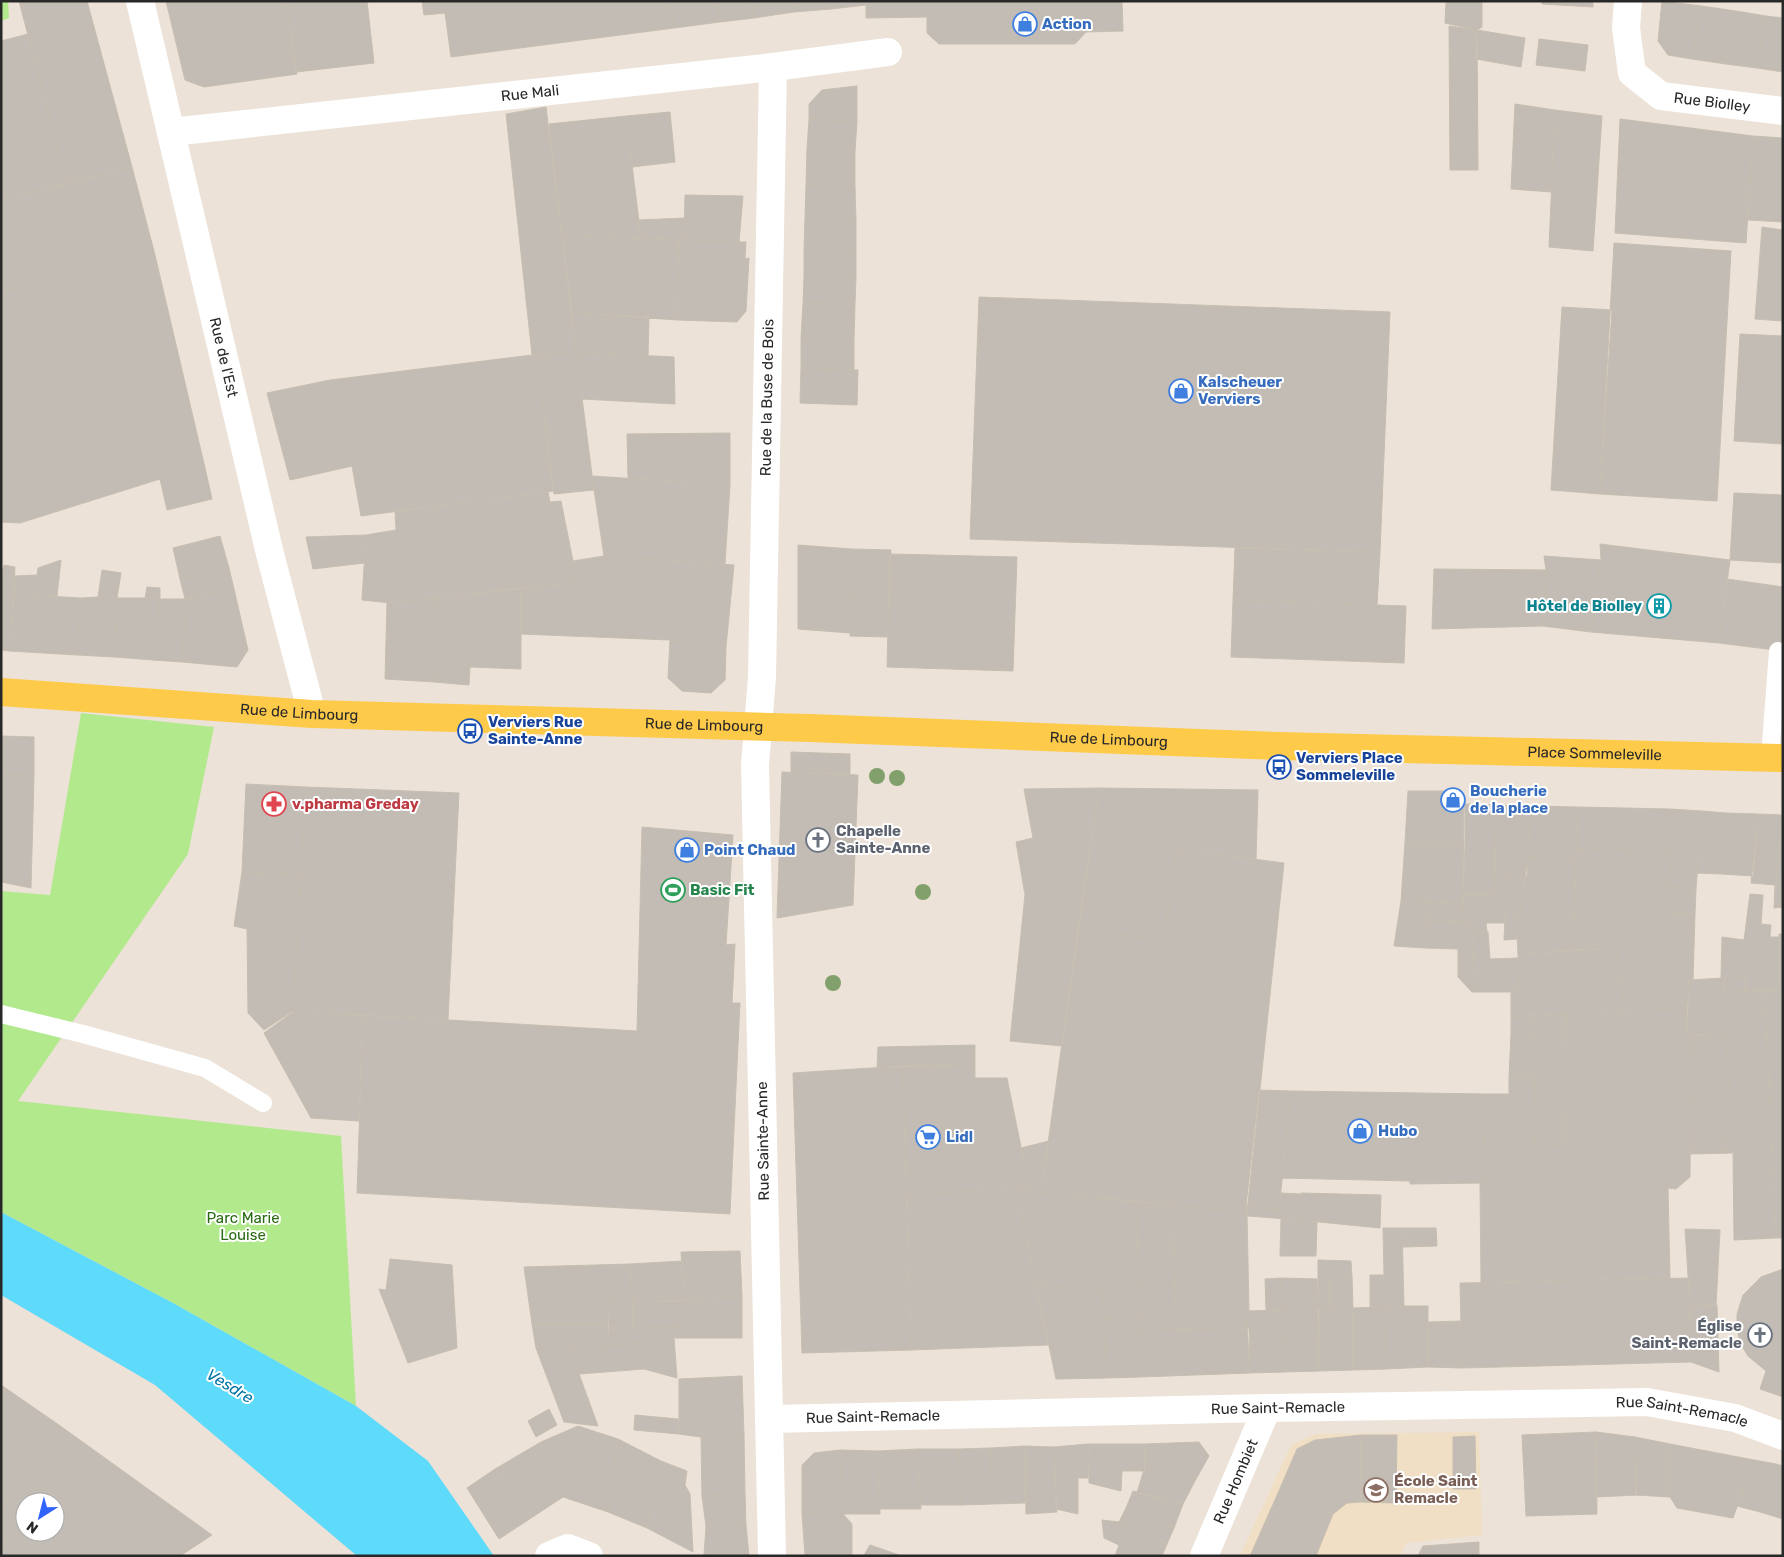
<svg xmlns="http://www.w3.org/2000/svg" width="1784" height="1557" viewBox="0 0 1784 1557" font-family="Rubik,sans-serif">
	<rect width="100%" height="100%" fill="#ece2d7"/>
	<path fill="#f0dfc4" d="M1479,1432l3,103 -76,8 -6,13h-160l51,-111 24,-11z"/>
	<path fill="#b2e98d" d="M1,1h7l1,17 -8,3z
		M81,713l133,14 -26,127 -170,247 323,35 15,270 -183,-103 -172,-91v-321l49,4z"/>
	<path fill="#5edafa" d="M1,1212l172,91 183,103 72,55 66,95h-137l-202,-171 -154,-90z"/>
	<path fill="#c3bcb4" stroke="#c7beb1" fill-rule="evenodd" d="M19,1h68l45,166 -65,17z
		M166,1h121l10,73 -93,13 -19,-7z
		M287,1h80l7,62 -78,9z
		M422,1h248l4,27 -223,29 -6,-44 -21,2z
		M670,1h48l2,21 -46,6z
		M718,1h34l2,17 -34,4z
		M752,1h41l1,11 -40,6z
		M793,1h37l1,8 -37,3z
		M830,1h36v4l-35,4z
		M866,1h256l1,30 -37,1 -11,12h-136l-12,-11v-16l-61,1z
		M1446,1h36v26l-5,3 -32,-7z
		M1542,1h51v6l-51,-3z
		M1662,1l39,5 -9,53 -24,-4 -10,-14z
		M1701,6l35,5 -10,53 -34,-5z
		M1736,11l30,5 -9,52 -31,-4z
		M1766,16l17,2v54l-26,-4z
		M1449,26l28,4 1,140h-28z
		M1477,30l48,8 -4,29 -45,-8z
		M28,34l39,150 -66,16v-159z
		M1539,39l49,6 -3,26 -49,-6z
		M857,86v36l-48,-3v-15l13,-14z
		M1515,104l40,6 -4,82 -40,-3z
		M546,107l30,245 -44,3 -26,-241z
		M1555,110l47,6 -9,135 -44,-4z
		M670,112l5,50 -43,5 -6,-51z
		M626,116l15,122 -79,-3 -13,-111z
		M809,119l48,3 -2,29 -48,-2z
		M1620,119l133,17 -7,107 -131,-10z
		M1753,136l30,2v84l-35,-2z
		M807,149l48,2v36l-49,-2z
		M132,167l23,88 -154,37v-92z
		M806,185l49,2 1,33 -51,-1z
		M685,195l58,1 -4,46 -55,-2z
		M685,218l-1,22 -43,-2 -3,-18z
		M805,219l51,1v32l-52,-2z
		M1762,227l21,3v91l-28,-2z
		M562,235l117,5 -1,80 -106,-7z
		M679,240l67,2 -1,17 4,-1 -3,53 -9,11 -59,-2z
		M1614,243l117,8 -14,250 -117,-7z
		M804,250l52,2v26l-52,-2z
		M155,255l50,213 -45,11 -140,44 -19,-1v-230z
		M804,276l52,2 -1,26 -52,-1z
		M979,297l411,15 -10,240 -410,-13z
		M803,303l52,1 -1,36 -53,-1z
		M1562,307l50,3 -12,184 -49,-4z
		M572,313l77,4 -1,39 -72,-4z
		M1740,334l43,2v108l-49,-3z
		M801,339l53,1v30l-53,-2z
		M576,352l98,5 1,47 -93,-5z
		M576,352l18,138 -40,4 -17,-139z
		M532,355h5l16,136 -192,25 -9,-50 -22,-86z
		M801,368l57,2 -1,35 -57,-2z
		M330,380l22,86 -62,14 -23,-87z
		M730,433v52l-102,-7 -1,-44z
		M205,468l7,31 -45,11 -7,-31z
		M592,476l138,9 -5,79 -121,-8z
		M548,492l2,10 11,-1 12,60 -1,22 -181,20 -29,-3 4,-65 30,-5 -1,-19z
		M1734,493l49,2 -1,68 -52,-3z
		M366,535l-2,28 -51,6 -7,-32z
		M220,536l9,32 -49,11 -7,-31z
		M1600,544l130,16 -11,83 -128,-11 10,-72z
		M798,545l54,4 -2,84 -52,-4z
		M1235,548l145,4 -3,53 -144,-5z
		M852,549l39,1 -3,87 -38,-1z
		M890,554l127,3 -4,114 -126,-4z
		M604,556l130,9 -8,82 -56,-7 -149,-6v-46l51,-5 1,-22z
		M1544,556l57,4 -10,72 -48,-6 3,-56z
		M61,560l-4,36 -43,-2 1,-18 22,-1 1,-7z
		M4,565l11,2 -5,84 -9,-1v-74z
		M229,568l5,21 -49,10 -5,-20z
		M1434,569l112,1 -3,56 -111,3z
		M102,570l19,3 -4,25 -19,-1z
		M1727,579l56,8v64l-64,-8z
		M147,587l13,1v10h-15z
		M521,588v81l-51,-2 -1,18 -35,-3 1,-84z
		M234,589l14,61 -11,17 -55,-5 5,-63z
		M14,594l67,4 -4,57 -67,-4z
		M98,597l19,1 -2,59 -38,-2 4,-57z
		M117,598h43l-7,62 -38,-3z
		M435,598l-1,84 -49,-3 2,-76z
		M160,599h27l-5,63 -29,-2z
		M1233,600l173,6 -2,57 -173,-6z
		M670,640l56,7 -1,33 -14,13 -29,-2 -14,-13z
		M1,736l33,1v39l-33,-2z
		M791,752l59,2v20l-59,-2z
		M782,772l76,3 -5,130 -76,13z
		M1,774l33,2 -3,112 -30,-6z
		M246,784l60,3 -5,88 -59,-3z
		M306,787l153,6 -11,227 -155,-8z
		M1099,788l-37,258 -52,-5 15,-146 -9,-53 17,-4 -9,-49z
		M1099,788l159,2 -2,69 -79,-10 -13,91 -86,-11z
		M1408,791h29l-3,52h-29z
		M1437,791h15l13,17v35h-31z
		M1464,804l32,1 -2,90h-31z
		M1496,805l34,1 -3,70 -32,-2z
		M1530,806l48,1 -2,52 -48,-2z
		M1578,807l92,2 -2,42 -92,-2z
		M1670,809l32,2 -6,78 -27,-3 4,-35h-5z
		M1702,811l23,2 -3,61 -25,-1z
		M1725,813l33,1 -5,62 -31,-2z
		M1758,814l24,1 -6,70 -25,-2z
		M1782,815h1v70h-7z
		M642,827l91,8 -7,110 9,-1 -3,59h8l-10,211 -373,-21 6,-178 274,16z
		M1405,843h60l-2,61 -62,-3z
		M1177,849l107,14 -37,349 -206,-19 37,-264 86,11z
		M1576,849l97,2 -4,35 1,28h25l-2,66h-4l-2,28 -63,3 -2,-29h-4l-1,-34 -44,2z
		M1528,857l48,2 -3,91 -55,4 -2,-40h4z
		M242,872l59,3 -8,136 -29,19 -16,-17 -1,-84 -13,-3z
		M1495,874l12,1 -2,48h-19l1,9 -15,1 -1,-10h-9l1,-28h31z
		M1507,875l18,1 -5,38h-4l1,25 -13,1z
		M1775,885h8v22l-9,1z
		M1669,886l27,3 -1,25h-25z
		M1750,894l13,1 -2,29 10,1 -1,12h9v44h4v10h-38v-14l-24,1 1,-41 22,3z
		M1401,901l27,1 -3,46 -31,-2z
		M1428,902l35,2 -1,19 -35,-3z
		M1427,920l44,3 4,69h-3l-14,-15v-28l-33,-1z
		M1488,932l2,27 28,-1 1,31h-8v3h-36l-3,-59z
		M1779,934h4v47h-4z
		M1617,948l1,34h4l2,29 -113,6v-28h8l-1,-35z
		M1745,977v14l-21,1v-14z
		M1724,978v14l41,-1 11,247 -42,2 -1,-89h-12l-1,-13 12,-1 -6,-103 -39,2 2,-56z
		M1765,991h18v247h-7z
		M1687,1008v28l4,-1 -1,142 -14,12 -8,-1 2,90 -189,5 -1,-99 3,-1 2,-89h24v-17h26l-1,67 31,1 1,-131z
		M293,1012l70,3 -4,106 -48,-3 -47,-85z
		M1566,1014l-1,131 -31,-1 1,-67h-26l2,-43 25,1v-19z
		M1536,1016v19l-25,-1v-17z
		M1726,1034l6,103 -12,1 1,13h12l-1,2 -42,1 1,-119z
		M975,1045v19l-98,4 1,-21z
		M975,1064v14h32l22,108 -122,10 -4,-130z
		M903,1066l8,284 -109,3 -9,-280z
		M1259,1090l32,1 -12,119 -33,-4z
		M1291,1091l194,3 -2,89 -73,1v-3l-128,-3z
		M1049,1141l-8,52 -11,-2 -9,-43z
		M1029,1186l1,5 11,2 95,8 3,117 -35,1 -1,-28 -39,1 -1,-5 -16,1v-3h-11l-20,-98z
		M1016,1187l32,158 -137,5 -4,-154z
		M1281,1193l20,1 -2,26 -51,-4 -2,-10 33,4z
		M1301,1193l80,2 -1,33 -81,-8z
		M1136,1201l37,4 3,124 -34,1 -1,-12h-2z
		M1173,1205l74,7 2,99h-3l1,17 -71,1z
		M1281,1218l36,4 -1,34h-36z
		M1383,1228h19l2,78 -34,2v-33h14z
		M1402,1228h34l1,18 -34,1z
		M1685,1229l35,1 -4,76h-26z
		M740,1251l2,45 -58,4 -3,-48z
		M390,1259l62,6 5,83 -49,15 -29,-74 7,1z
		M1318,1260l33,1 1,16 -22,1v31h-12z
		M682,1261l2,39 -51,2 -3,-38z
		M630,1264l3,38 -25,-1v23h-76l-8,-57z
		M1783,1269v128l-23,-8 6,-18 -18,-15 -8,-13 -3,-16v-13l6,-19 18,-18z
		M1352,1277l1,31 -23,1v-31z
		M1281,1278l1,32h-16l-1,-31z
		M1281,1278l36,1 1,30 -36,1z
		M1689,1278l2,84 -229,6 -2,-85z
		M1036,1285h11v3l16,-1 1,5 39,-1 3,87 -50,1z
		M742,1296v42h-68l5,-11 -1,-26z
		M608,1301l25,1v26h-24z
		M678,1301l1,26 -46,1v-26z
		M1717,1305l2,67 -28,-10 -1,-56z
		M1404,1306h24v61l-42,2 -2,-62z
		M1384,1307l2,62 -33,1v-62z
		M1353,1308v62l-34,1v-62z
		M1318,1309l1,62 -35,1 -2,-62z
		M1282,1310l2,62 -34,1 -4,-62z
		M1139,1318h2l1,12h-3l1,47 -34,1 -2,-59z
		M1461,1321l1,47 -34,-1v-45z
		M532,1324h76v22l-72,2z
		M679,1327l-5,11 -66,8 1,-18z
		M1249,1328l1,45 -110,4 -1,-47z
		M674,1338l3,40 -33,-9 -65,5 -9,-27 38,-1z
		M570,1347l9,27 19,52 -34,-4 -28,-74z
		M742,1376l2,59 -43,2 -22,-3v-55z
		M1,1385l58,40 -58,85z
		M549,1409l8,16 -21,12 -8,-16z
		M635,1415l43,4 1,15 -45,-4z
		M59,1425l153,110 -32,21h-156l-23,-18v-28zM25,1502h30v30h-30z
		M578,1426l40,13 -10,73 -45,-15 -22,-55z
		M1596,1432l1,82 -71,2 -4,-81z
		M1596,1432l39,5 2,58 -41,2z
		M744,1435l1,58 -43,3 -1,-59z
		M1361,1435h36l-1,68 -35,-1z
		M1361,1435v67l-14,1 -14,11 -55,-21 19,-44 18,-9z
		M1475,1436l1,53h-23v-52z
		M1635,1437l35,7v53l-34,-2z
		M618,1439l43,22 -14,67 -39,-16z
		M541,1442l22,55 -38,25 -30,-53z
		M1199,1442l10,14 -13,23 -51,-13v-22z
		M1088,1444v34h-10v36l-22,-5 -2,-62z
		M1088,1444h57v27h-23l-1,20 -32,-8z
		M1670,1444l84,16 -21,58 -56,-10 -7,-11z
		M1025,1446v57l-33,1 -1,-56z
		M1025,1446l29,1 3,65 -31,2z
		M991,1448l1,56 -31,1 -2,-56z
		M917,1449l4,60h-41l-2,-58z
		M917,1449h42l2,56h-40z
		M840,1450l3,64 -41,-1v-48l12,-12z
		M840,1450l38,1 2,63h-37z
		M1754,1460l22,4 -16,48 -23,-6z
		M661,1461l26,10 -2,14 5,9 3,58 -46,-24z
		M1776,1464l7,2v53l-23,-7z
		M1145,1466l51,13 -13,25 -46,-11z
		M495,1469l30,53 -26,17 -32,-51z
		M1133,1491l50,13 -9,24 -48,-20z
		M745,1493l1,32 -40,1 -4,-30z
		M1278,1493l55,21 -17,42h-66z
		M1126,1508l48,20 -7,16 -48,-22z
		M802,1513l41,1 9,10v32h-47z
		M1102,1520l17,2 48,22 -5,12h-47l4,-11 -15,-7z
		M746,1525l3,31 -45,-1 2,-29z
		M1,1538l23,18h-23z
		M1479,1542v14h-61l5,-10z
		M870,1545l32,11h-41l3,-1z"/>
	<g fill="none" stroke-linecap="round" stroke-linejoin="round">
		<path stroke="#fff" stroke-width="18" d="M1770,757l8,-106
			M1,1014l82,20 122,34 58,35"/>
		<g stroke="#fff" stroke-width="28">
			<path id="s1" d="M140,1l130,553 42,160"/>
			<path id="s2" d="M1628,1l-2,27 6,45 29,23 122,15"/>
			<path id="s3" d="M171,132l602,-65 115,-15"/>
			<path id="s4" d="M769,1419l498,-11 380,-6 88,16 48,18"/>
			<path d="M549,1556l19,-8 21,8"/>
			<path id="s5" d="M772,1556l-17,-791 7,-88 11,-610"/>
			<path id="s6" d="M1204,1556l63,-148"/>
		</g>
		<path stroke="#feca4a" stroke-width="28" id="s7" d="M1,692l311,22 498,14 469,18 504,12"/>
	</g>
	<g fill="#81a06b">
		<circle cx="877" cy="776" r="8"/>
		<circle cx="897" cy="778" r="8"/>
		<circle cx="923" cy="892" r="8"/>
		<circle cx="833" cy="983" r="8"/>
	</g>
	<defs>
		<g id="shop-ring" transform="scale(1.25)"><circle r="9.5" fill="#fff" stroke="#3f7fe0" stroke-width="1.5"/><path d="M-5-2.5h2.3a2.7 3.5 0 0 1 5.4 0H5L5.5 6h-11ZM-1.5-2.5h3a1.5 2.3 0 0 0-3 0Z" fill="#3f7fe0"/></g>
		<g id="building-ring" transform="scale(1.25)"><circle r="9.5" fill="#fff" stroke="#0f9aa8" stroke-width="1.5"/><path d="M-4-6H4V6H1V3H-1V6H-4ZM-2.5-4.3h1.7v1.8h-1.7ZM.8-4.3h1.7v1.8H.8ZM-2.5-1h1.7V.8h-1.7ZM.8-1h1.7V.8H.8Z" fill="#0f9aa8"/></g>
		<g id="bus-ring" transform="scale(1.25)"><circle r="9.5" fill="#fff" stroke="#1a4fb4" stroke-width="1.5"/><path d="M-5-6H5V4H4V6H2V4H-2V6H-4V4H-5ZM-3.5-4V0h7V-4ZM-3.5 1.2v1.5H-2V1.2ZM2 1.2v1.5H3.5V1.2Z" fill="#1a4fb4"/></g>
		<g id="pharmacy-ring" transform="scale(1.25)"><circle r="9.5" fill="#fff" stroke="#e0444e" stroke-width="1.5"/><path d="M-2-6h4v4h4v4h-4v4h-4v-4h-4v-4h4Z" fill="#e0444e"/></g>
		<g id="church-ring" transform="scale(1.25)"><circle r="9.5" fill="#fff" stroke="#6b7280" stroke-width="1.5"/><path d="M-1.2-6h2.4v3.5h3.3v2.4h-3.3V6h-2.4V-.1h-3.3v-2.4h3.3Z" fill="#6b7280"/></g>
		<g id="stadium-ring" transform="scale(1.25)"><circle r="9.5" fill="#fff" stroke="#2e9e5b" stroke-width="1.5"/><path d="M0-5a6.5 5 0 1 0 0 10a6.5 5 0 1 0 0-10ZM-3.5-1.8h7v3.6h-7Z" fill="#2e9e5b"/></g>
		<g id="supermarket-ring" transform="scale(1.25)"><circle r="9.5" fill="#fff" stroke="#3f7fe0" stroke-width="1.5"/><path d="M-6-5.5h2.5l.6 2H6L4.5 2H-2.5L-4.4-4H-6ZM-1.5 3.2a1.3 1.3 0 1 0 .1 0ZM3 3.2a1.3 1.3 0 1 0 .1 0Z" fill="#3f7fe0"/></g>
		<g id="school-ring" transform="scale(1.25)"><circle r="9.5" fill="#fff" stroke="#8d6e63" stroke-width="1.5"/><path d="M0-5L7-2L0 1L-7-2ZM-4 1L0 2.5L4 1V4Q0 6-4 4Z" fill="#8d6e63"/></g>
	</defs>
	<g fill-rule="evenodd">
		<use href="#shop-ring" x="1025" y="24"/>
		<use href="#shop-ring" x="1181" y="391"/>
		<use href="#building-ring" x="1659" y="606"/>
		<use href="#bus-ring" x="470" y="731"/>
		<use href="#bus-ring" x="1279" y="767"/>
		<use href="#shop-ring" x="1453" y="800"/>
		<use href="#pharmacy-ring" x="274" y="804"/>
		<use href="#church-ring" x="818" y="840"/>
		<use href="#shop-ring" x="687" y="850"/>
		<use href="#stadium-ring" x="673" y="890"/>
		<use href="#shop-ring" x="1360" y="1131"/>
		<use href="#supermarket-ring" x="928" y="1137"/>
		<use href="#church-ring" x="1760" y="1335"/>
		<use href="#school-ring" x="1376" y="1490"/>
	</g>
	<g text-anchor="middle" dominant-baseline="central" stroke-width="4" stroke-linejoin="round" paint-order="stroke">
		<g font-size="15" font-weight="bold" fill="#366cbe" stroke="#fff" text-anchor="start">
			<text x="1042" y="24">Action</text>
			<text x="1198" y="382">Kalscheuer<tspan x="1198" dy="17">Verviers</tspan></text>
			<text x="1470" y="791">Boucherie<tspan x="1470" dy="17">de la place</tspan></text>
			<text x="704" y="850">Point Chaud</text>
			<text x="1378" y="1131">Hubo</text>
			<text x="946" y="1137">Lidl</text>
		</g>
		<g font-size="15" fill="#282828" stroke="#fff">
			<text stroke="none"><textPath href="#s3" startOffset="361">Rue Mali</textPath></text>
			<text stroke="none"><textPath href="#s2" startOffset="161">Rue Biolley</textPath></text>
			<text stroke="none"><textPath href="#s1" startOffset="366">Rue de l'Est</textPath></text>
			<text stroke="none"><textPath href="#s5" startOffset="1159">Rue de la Buse de Bois</textPath></text>
			<text stroke="none"><textPath href="#s7" startOffset="299">Rue de Limbourg</textPath></text>
			<text stroke="none"><textPath href="#s7" startOffset="704">Rue de Limbourg</textPath></text>
			<text stroke="none"><textPath href="#s7" startOffset="1109">Rue de Limbourg</textPath></text>
			<text stroke="none"><textPath href="#s7" startOffset="1595">Place Sommeleville</textPath></text>
			<text transform="translate(763 1141) rotate(-91)">Rue Sainte-Anne</text>
			<text stroke="none"><textPath href="#s4" startOffset="509">Rue Saint-Remacle</textPath></text>
			<text stroke="none"><textPath href="#s4" startOffset="914">Rue Saint-Remacle</textPath></text>
			<text stroke="none"><textPath href="#s4" startOffset="104">Rue Saint-Remacle</textPath></text>
			<text stroke="none"><textPath href="#s6" startOffset="81">Rue Hombiet</textPath></text>
		</g>
		<g font-size="15" font-weight="bold" fill="#0d838f" stroke="#fff" text-anchor="end">
			<text x="1642" y="606">Hôtel de Biolley</text>
		</g>
		<g font-size="15" font-weight="bold" fill="#164399" stroke="#fff" text-anchor="start">
			<text x="488" y="722">Verviers Rue<tspan x="488" dy="17">Sainte-Anne</tspan></text>
			<text x="1296" y="758">Verviers Place<tspan x="1296" dy="17">Sommeleville</tspan></text>
		</g>
		<g font-size="15" font-weight="bold" fill="#be3a42" stroke="#fff" text-anchor="start">
			<text x="292" y="804">v.pharma Greday</text>
		</g>
		<g font-size="15" font-weight="bold" fill="#5b616d" stroke="#fff" text-anchor="start">
			<text x="836" y="831">Chapelle<tspan x="836" dy="17">Sainte-Anne</tspan></text>
			<text x="1742" y="1326" text-anchor="end">Église<tspan x="1742" dy="17">Saint-Remacle</tspan></text>
		</g>
		<g font-size="15" font-weight="bold" fill="#27864d" stroke="#fff" text-anchor="start">
			<text x="690" y="890">Basic Fit</text>
		</g>
		<g font-size="15" fill="#296a12" stroke="#fff">
			<text x="243" y="1218">Parc Marie<tspan x="243" dy="17">Louise</tspan></text>
		</g>
		<g font-size="15" font-weight="bold" fill="#785e54" stroke="#fff" text-anchor="start">
			<text x="1394" y="1481">École Saint<tspan x="1394" dy="17">Remacle</tspan></text>
		</g>
		<g font-size="16" font-style="italic" fill="#0074a3" stroke="#fff">
			<text transform="translate(230 1386) rotate(31)">Vesdre</text>
		</g>
	</g>
	<rect width="1784" height="1557" fill="none" stroke="#282828" stroke-width="5"/>
	<g transform="translate(40 1517) rotate(216)"><circle r="24" fill="#ffffff" stroke="#a9a9a9"/>
	<path d="M0-4L9 19L0 12L-9 19Z" fill="#3163ff"/>
	<text y="-8" font-size="14" font-weight="bold" text-anchor="middle" fill="#282828">N</text>
	</g>
</svg>
